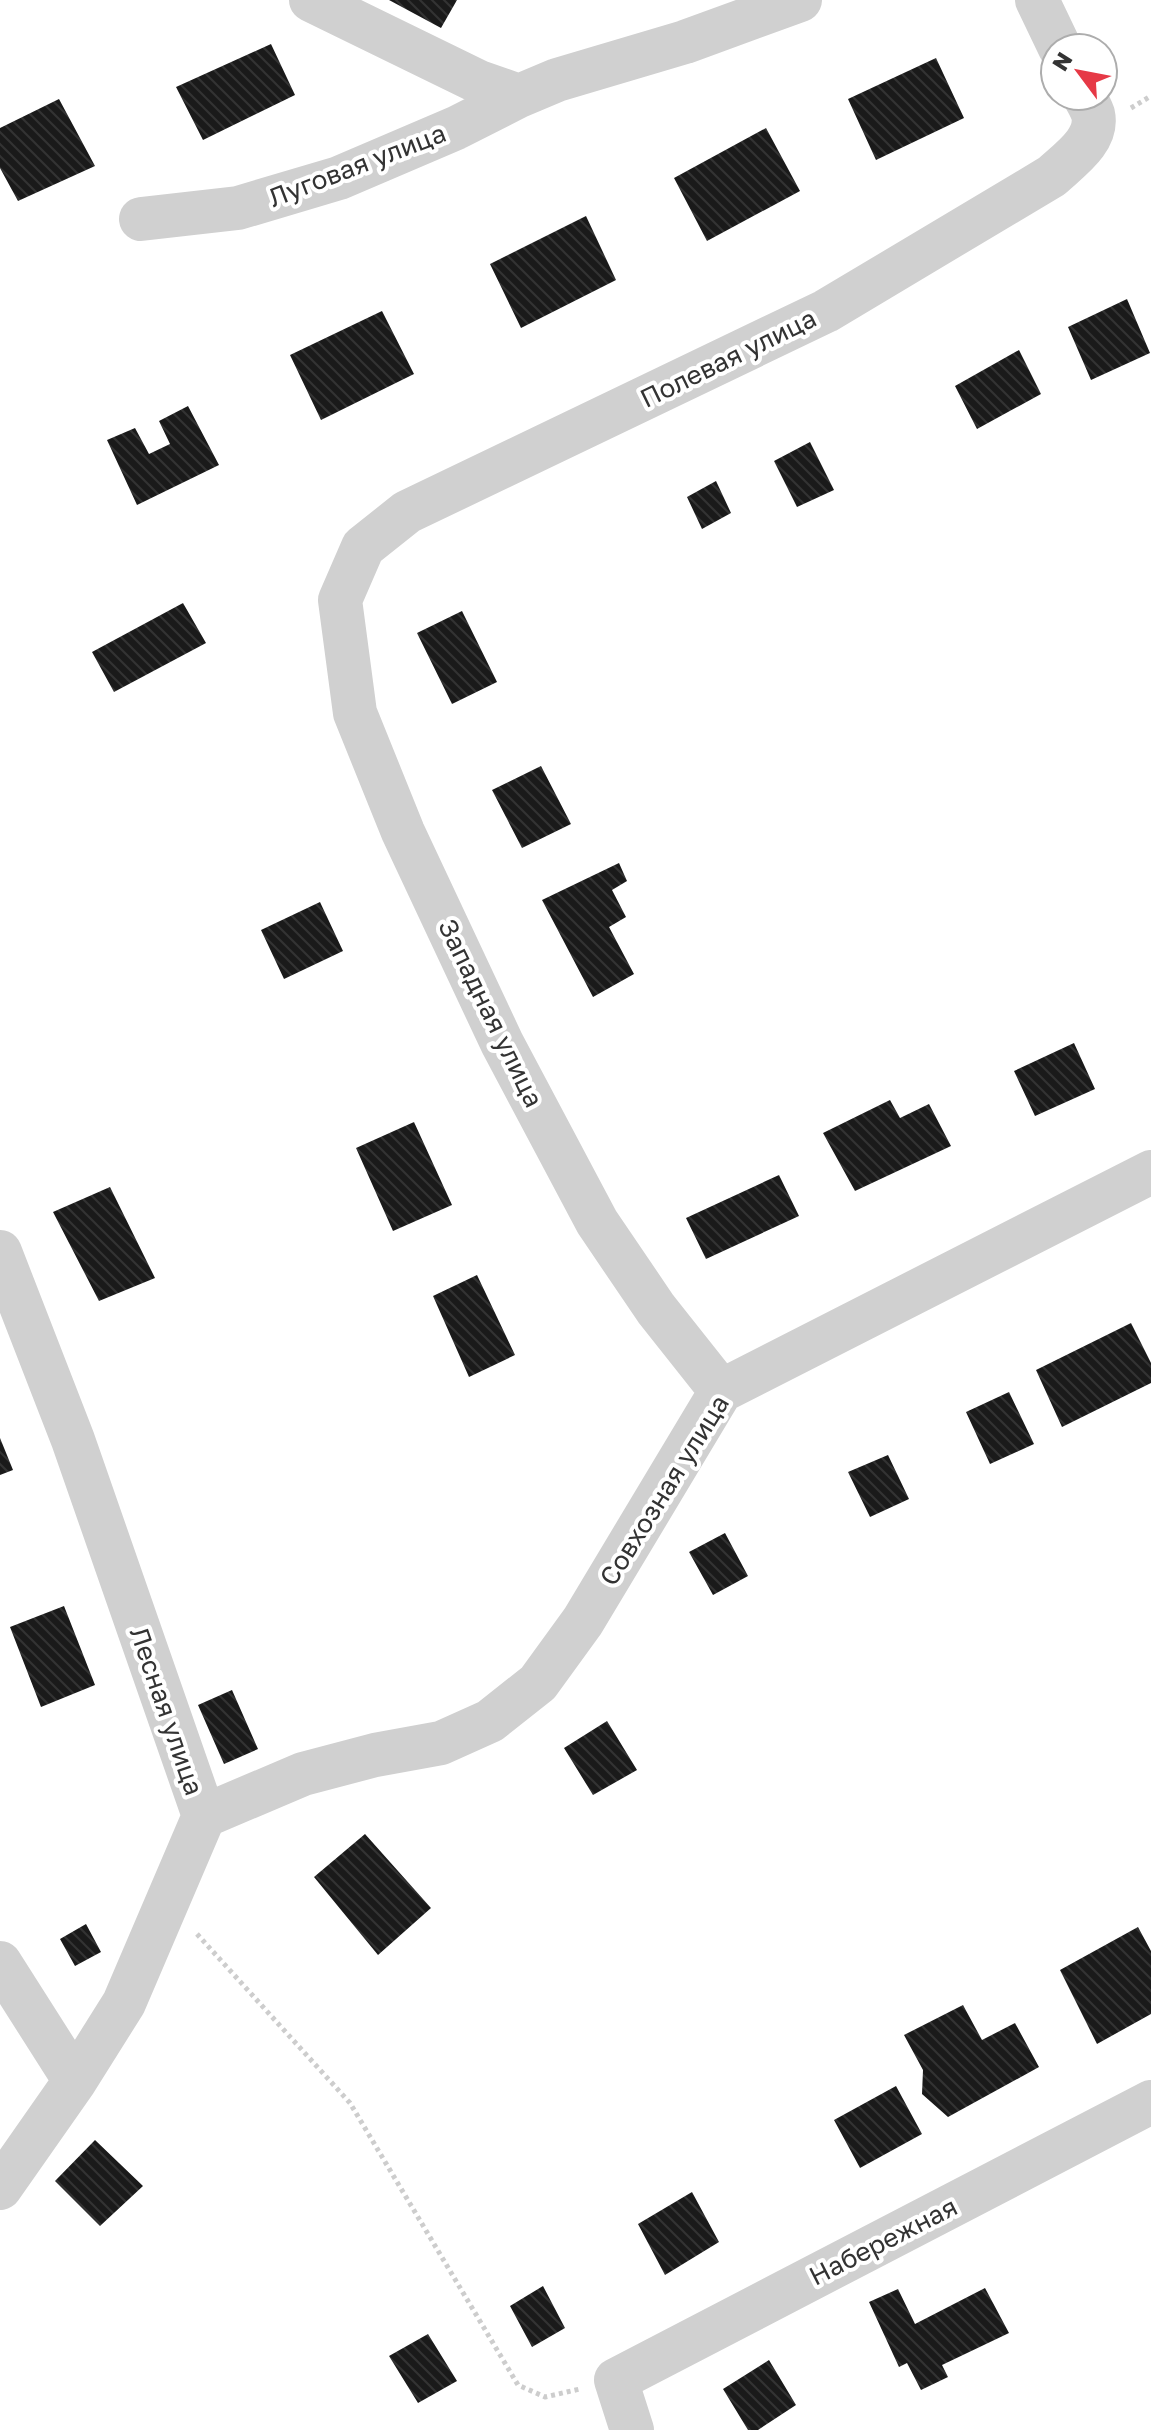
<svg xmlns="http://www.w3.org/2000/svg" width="1151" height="2430" viewBox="0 0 1151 2430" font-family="'Golos Text',sans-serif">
	<defs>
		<pattern id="building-back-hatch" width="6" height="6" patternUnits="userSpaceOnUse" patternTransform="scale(2)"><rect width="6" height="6" fill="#1a1a1a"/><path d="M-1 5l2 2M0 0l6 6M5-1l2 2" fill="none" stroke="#333"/></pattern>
	</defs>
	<rect width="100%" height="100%" fill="#fff"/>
	<path fill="url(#building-back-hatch)" d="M389,0h68l-16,28z
		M271,44l24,51 -92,45 -27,-53z
		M936,58l28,60 -88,42 -28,-61z
		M59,99l36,67 -77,35 -18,-33v-40z
		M766,128l34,63 -93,50 -33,-63z
		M586,216l30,64 -95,48 -31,-64z
		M1127,299l23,54 -59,27 -23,-53z
		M382,311l32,63 -93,46 -31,-65z
		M1019,350l22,44 -64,35 -22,-43z
		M188,406l31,59 -82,40 -30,-65 28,-12 14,26 21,-10 -11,-23z
		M810,442l24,48 -37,17 -23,-46z
		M716,481l15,32 -29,16 -15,-32z
		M183,603l23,40 -92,49 -22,-40z
		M462,611l35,71 -45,22 -35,-71z
		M541,766l30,58 -49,24 -30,-58z
		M619,863l8,18 -15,9 14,27 -17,10 25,47 -41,23 -51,-97z
		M320,902l23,49 -59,28 -23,-49z
		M1074,1043l21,46 -60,27 -21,-45z
		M890,1100l10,18 29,-14 22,42 -96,45 -32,-58z
		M414,1122l38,83 -59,26 -37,-83z
		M779,1175l20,41 -93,43 -20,-41z
		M110,1187l45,91 -56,23 -46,-89z
		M477,1275l38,80 -46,22 -36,-81z
		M1131,1323l20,40v20l-89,44 -26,-57z
		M1009,1392l25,52 -44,20 -24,-52z
		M0,1438l13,32 -13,5z
		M888,1455l21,44 -39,18 -22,-45z
		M725,1533l23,43 -35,19 -24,-43z
		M64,1606l31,79 -54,22 -31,-80z
		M232,1690l26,59 -34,15 -26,-59z
		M607,1721l30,49 -44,25 -29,-47z
		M365,1834l66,74 -53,47 -64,-78z
		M86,1924l15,28 -26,14 -15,-27z
		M1138,1927l13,24v63l-54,30 -37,-74z
		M963,2005l19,35 33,-17 24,44 -91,50 -26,-23 1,-24 -19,-35z
		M896,2086l26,48 -62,34 -26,-48z
		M95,2140l48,46 -43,40 -45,-45z
		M692,2192l27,50 -54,33 -27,-51z
		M543,2286l22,42 -33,19 -22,-41z
		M985,2288l24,45 -67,32 6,12 -27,13 -14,-27 -8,4 -30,-65 29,-13 17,35z
		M428,2334l29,47 -39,22 -29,-47z
		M769,2360l27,45 -38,25h-10l-25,-41z"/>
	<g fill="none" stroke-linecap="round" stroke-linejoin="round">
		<path stroke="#cdcdcd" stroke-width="5" stroke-dasharray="4 4" stroke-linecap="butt" d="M1131,108l20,-12
			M197,1934l153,169 168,282 27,12 35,-8"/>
		<path stroke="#d0d0d0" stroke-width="44" d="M311,0l168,82 40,14 38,-16 128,-38 115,-42
			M1037,0l23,48
			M141,219l97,-11 101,-30 117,-50 63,-32
			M0,1252l73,188 131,376 -80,187 -49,78 -75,107
			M721,1391l-65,-82 -59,-87 -95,-179 -99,-211 -48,-119 -15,-113 23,-53 44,-35 419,-201 226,-135c17,-16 47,-36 41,-62 -2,-6 -6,-13 -9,-18
			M204,1816l99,-42 72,-19 66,-12 49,-22 48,-38 45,-62 138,-230 430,-219
			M0,1963l75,118
			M632,2430l-16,-50 535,-278"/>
	</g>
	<g text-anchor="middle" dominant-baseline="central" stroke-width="8" stroke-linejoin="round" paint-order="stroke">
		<g font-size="26" fill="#333" stroke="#fff">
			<text transform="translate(357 165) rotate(-21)">Луговая улица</text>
			<text transform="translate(728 358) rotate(-26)">Полевая улица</text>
			<text transform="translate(491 1013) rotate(64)">Западная улица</text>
			<text transform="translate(664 1490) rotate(-58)">Совхозная улица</text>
			<text transform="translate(167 1711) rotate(71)">Лесная улица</text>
			<text transform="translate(883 2241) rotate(-27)">Набережная</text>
		</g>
	</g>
	<g transform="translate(1079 72) rotate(302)"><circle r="38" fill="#ffffff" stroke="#adadad" stroke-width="2"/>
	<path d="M0-6L14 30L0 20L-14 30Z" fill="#e63946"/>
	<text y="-12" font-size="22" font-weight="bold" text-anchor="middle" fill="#333333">N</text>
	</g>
</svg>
